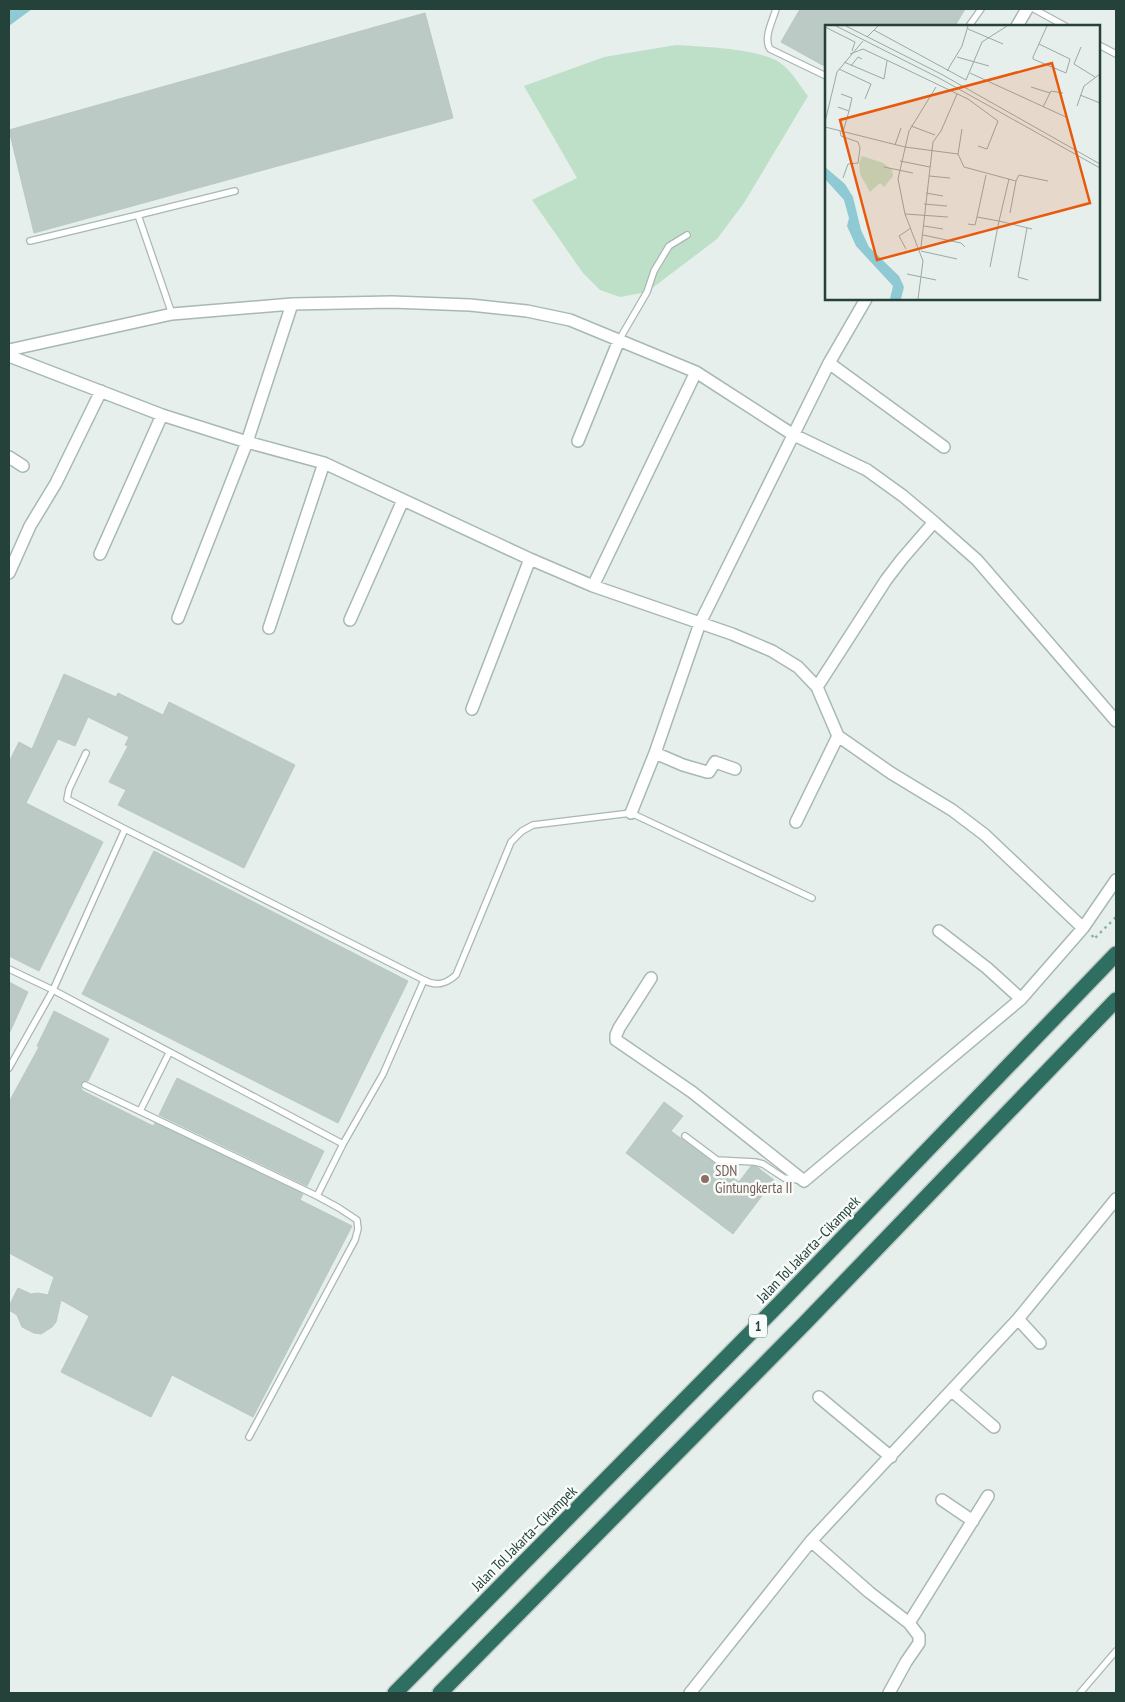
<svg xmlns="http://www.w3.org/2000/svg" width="1125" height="1702" viewBox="0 0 1125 1702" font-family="'PT Sans Narrow',sans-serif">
	<rect width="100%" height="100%" fill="#e6efeb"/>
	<path fill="#bfe0c8" d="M676,45c27,2 87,3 107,20 10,8 17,21 25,31l-64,107 -27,36 -70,53 -27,5 -20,-7 -17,-17 -51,-73 45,-22 -53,-92 80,-29z"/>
	<path fill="#8ec9d4" d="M9,9h23l-23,17z"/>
	<path fill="#bbcac4" stroke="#b8c9c2" d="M800,9h165l-10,17h-129v41l-45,-25z
		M425,13l28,105 -419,115 -25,-103z
		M64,674l52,23 2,-4 45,22 6,-13 126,63 -51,103 -126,-63 8,-15 -17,-8 19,-36 -3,-1 4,-8 -41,-20 -13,29 -17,-7 -32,64 77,39 -64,129 -30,-15v-194l10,-20 13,7z
		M154,851l254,130 -70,142 -256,-129z
		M9,982l19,10 -19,42z
		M54,1011l55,28 -21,42 -4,-1 -3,3 -1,3 3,5 70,35 2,-3 148,71 -3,6 52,26 -99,191 -81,-42 -21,42 -90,-45 28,-56 -28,-16 -5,22 -4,5 -11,7 -7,-1 -12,-6 -5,-12 -8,-5v-4l9,-18 13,6 7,-1 10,2 6,-18 -45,-24v-151l30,-55 -2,-1z
		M177,1078l147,73 -17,35 -148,-71z
		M664,1102l19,14 -12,15 68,51 12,-16 6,1 17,13 -41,54 -107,-81z"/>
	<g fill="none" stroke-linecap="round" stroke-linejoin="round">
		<g stroke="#a8b8b2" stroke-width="8">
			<path id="lane" d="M776,9c-3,11 -13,29 -6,40l56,27
				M1034,9l31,17
				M969,26l12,-17
				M1099,45l17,9
				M138,215l97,-24
				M30,241l108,-26 34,99
				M619,340l28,-48 7,-21 15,-25 18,-11
				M86,753l-17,36 -2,10 58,30
				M9,969l44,21 -44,78
				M85,1085l232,111
				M140,1111l29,-58
				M685,1136l32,24 38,2 8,2 21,14 15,2
				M343,1144l-290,-154 72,-161 299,151
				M249,1437l106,-197 3,-11 -1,-9 -18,-12 -22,-12 26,-52 40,-70 41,-94c12,7 22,4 32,-5l55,-133 11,-11 11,-6 98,-12 181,85
				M1080,1693l36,-42"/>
		</g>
		<g stroke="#a8b8b2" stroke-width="14">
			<path id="street" d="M1017,26l10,-17
				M9,350l163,-36 120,-10 100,-2 78,3 57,6 43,9 126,52 96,62 75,36 36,26 31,26 43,38 139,161
				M9,356l153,59 85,27 77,21 206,96 63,27 139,48 40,17 26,16 19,20 21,49 53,37 61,37 33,25 98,93
				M829,363l115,84
				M578,441l41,-101
				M9,457l14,9
				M100,554l62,-139
				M9,573l21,-47 26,-43 45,-92
				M593,586l103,-214
				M178,618l69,-176 45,-138
				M350,620l53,-120
				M269,628l55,-165
				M817,687l69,-107 16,-21 32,-37
				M472,709l58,-150
				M655,753l28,12 24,7h2l6,-10 20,7
				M631,813l24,-60 45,-130 129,-260 37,-64
				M796,822l42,-86
				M939,931l48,37 34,31
				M651,978l-32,50 -3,7v5l76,52 112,89 217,-182 62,-71 33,-48
				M1018,1319l22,24
				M952,1391l42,36
				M819,1397l72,60
				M942,1500l31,21
				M811,1541l58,51 40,31 10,13v7l-13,19 -17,31
				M909,1623l79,-127
				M690,1693l121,-152 207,-222 98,-120"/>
		</g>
		<g stroke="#c2cac8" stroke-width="18">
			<path id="highway" d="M395,1693l385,-390 336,-349
				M440,1693l365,-370 311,-323"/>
		</g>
		<path stroke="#86b3a5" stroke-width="2.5" stroke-dasharray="2.5 4" stroke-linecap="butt" d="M1092,935l2,4 22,-22"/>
		<use href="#lane" stroke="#fff" stroke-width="5.5"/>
		<use href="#street" stroke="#fff" stroke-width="11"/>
		<use href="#highway" stroke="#2f6f62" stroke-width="15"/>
	</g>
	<circle fill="#8d6e63" stroke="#f7fbf9" stroke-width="2" cx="705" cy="1179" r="5"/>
	<g text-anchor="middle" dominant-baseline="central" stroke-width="5" stroke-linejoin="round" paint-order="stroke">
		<rect fill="#f7fbf9" stroke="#637a73" stroke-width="1" x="749" y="1314.5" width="18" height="23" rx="4"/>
		<g font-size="14" font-weight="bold" fill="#24423a">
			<text x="758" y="1326">1</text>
		</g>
		<g font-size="15" fill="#785e54" stroke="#f7fbf9" text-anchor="start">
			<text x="715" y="1170">SDN<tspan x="715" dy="17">Gintungkerta II</tspan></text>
		</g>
		<g font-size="15" fill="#24423a" stroke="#f7fbf9">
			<text transform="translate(808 1249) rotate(-46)">Jalan Tol Jakarta–Cikampek</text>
			<text transform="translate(524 1538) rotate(-45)">Jalan Tol Jakarta–Cikampek</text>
		</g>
	</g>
	<g transform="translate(825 25)">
		<rect width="275" height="275" fill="#e6efeb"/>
		<path d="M37,131l21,7 9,7 1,6 -9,11 -4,-4 -10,9 -10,-18 -1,-11z" fill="#bfe0c8"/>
		<path d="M0,142l20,17 8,13 8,33 8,17 30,29 5,11 -3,12h-11l3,-13 -37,-40 -9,-20 2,-8 -5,-18 -19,-21z" fill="#8ec9d4"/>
		<path fill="none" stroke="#98aaa4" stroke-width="1" d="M11,1l103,52 161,90M21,1l95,48 159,90M0,2l30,15 -3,9M143,4l35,15M49,5l92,50 16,-38 25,-16M42,12l11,-11M214,19l31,15 -4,14 -33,-14v-2l14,-31M256,22l-7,17 21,13M25,29l13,-5 32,15 73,35 30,22 -11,28 -9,-3M132,32l32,9M19,37l40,17 3,-18M26,41l7,-9 4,2M14,44l32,15 -6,15M122,46l15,-25 6,-20M145,48l98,45M206,62l19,6M16,69l11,4 -3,13M255,70l20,8M252,81l7,-20 16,-12M13,82l11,4 -6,21M218,82l8,-16 12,2M0,97l12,-50 26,-31M86,101l24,9M0,102l80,20 53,7M137,104l-4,25 6,13 52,14 3,-6 29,6M15,106l1,5 17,6 2,6 -2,15 -10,1 -5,14M70,120l6,-17M75,136l30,6M59,142l29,6M161,150l-9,42 22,4 10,-42M104,151l21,2M101,168l17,3M99,179l23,2M185,188l6,-32M80,189l43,3M143,199l7,1 2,-8M99,201l19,3M202,203l-9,49 10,3M98,210l38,8 4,4M96,222l12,-105 8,-11 16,-37M81,224l-7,-13 12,-8M96,226l36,8M165,242l9,-46 33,8M82,249l29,6M93,274l5,-38 -18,-47 -7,-35 11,-48 27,-44"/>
		<path fill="#e8590c" fill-opacity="0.15" stroke="#e8590c" stroke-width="2.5" d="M227,38l38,140 -213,57 -37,-140z"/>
		<rect width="275" height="275" fill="none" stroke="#24423a" stroke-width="2.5"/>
	</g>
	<rect width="1125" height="1702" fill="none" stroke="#24423a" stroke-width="20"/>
</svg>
